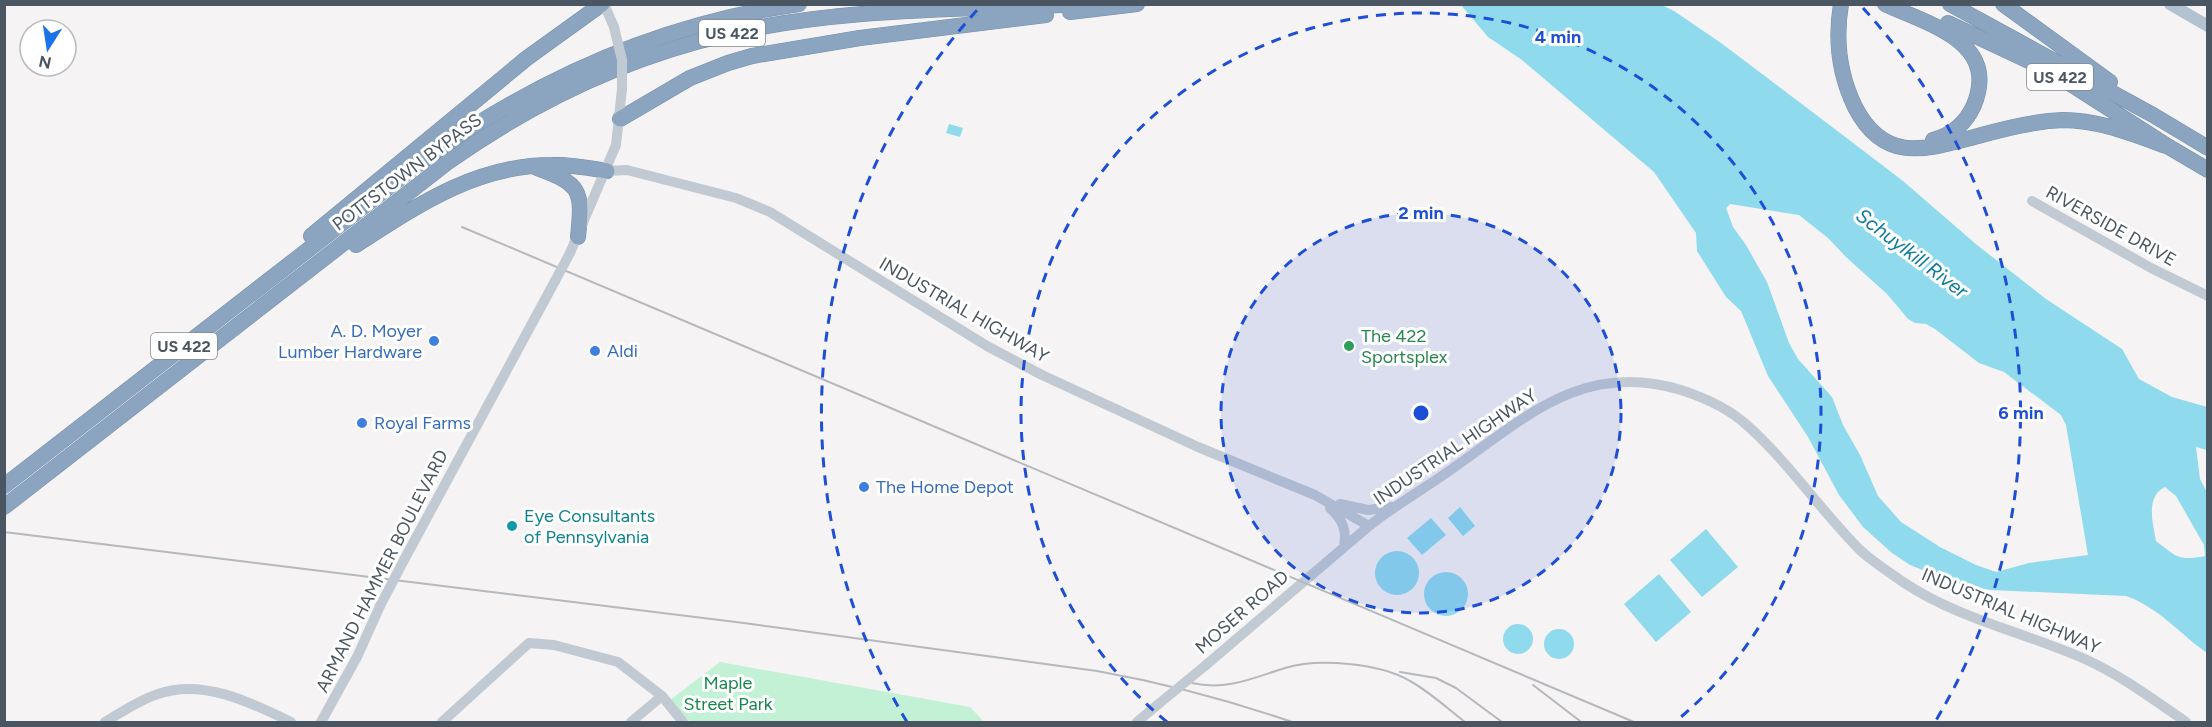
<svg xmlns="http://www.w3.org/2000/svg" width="2212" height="727" viewBox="0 0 2212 727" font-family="Figtree,sans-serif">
	<rect width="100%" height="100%" fill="#f5f3f3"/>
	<path fill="#c3f1d5" d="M720,662l250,45 14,15h-294l-20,-22z"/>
	<path fill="#90daee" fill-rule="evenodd" d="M1660,4l14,7 47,32 123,93 59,45 74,64 69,54 76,50 17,30 33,18 35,10v43l-11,-3 4,32 7,13v161c-27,-19 -49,-46 -81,-57l-136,-6 -26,-5 -26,-9 -28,-11 -18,-12 -29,-26 -24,-32 -31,-58 -40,-61 -27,-65 -15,-14 -29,-46 -1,-18 -42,-61 -132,-112 -34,-23 -27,-32zM1730,204l69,11 29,23 18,19 41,37 21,25 7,4 11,1 9,5 44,34 25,9 57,43 5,10 22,130 -59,8 -33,9 -20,-7 -36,-18 -39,-25 -23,-26 -18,-41 -17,-30 -11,-28 -34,-38 -9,-16 -22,-61 -21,-37 -13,-18 -7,-19zM2165,487l11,9 28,49 1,11c-27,5 -28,1 -49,-15 -3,-18 -11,-44 9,-54z
		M949,124l14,4 -3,9 -14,-4z
		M1460,507l15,19 -12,10 -15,-18z
		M1431,518l15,17 -24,20 -15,-17z
		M1706,529l32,38 -36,30 -32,-37z
		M1375 573a22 22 0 1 1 44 0a22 22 0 1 1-44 0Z
		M1424 594a22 22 0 1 1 44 0a22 22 0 1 1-44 0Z
		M1659,574l32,38 -35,30 -32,-38z
		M1503 639a15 15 0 1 1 30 0a15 15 0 1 1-30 0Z
		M1544 644a15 15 0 1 1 30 0a15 15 0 1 1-30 0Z"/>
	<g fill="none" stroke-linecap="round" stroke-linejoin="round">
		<g stroke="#7690ad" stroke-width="16">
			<path id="highway" d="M1841,4c-6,36 -2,70 14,103 30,58 72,42 123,29 28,-8 56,-15 85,-16 37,0 72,15 106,27
				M1885,4c42,20 115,37 89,101 -8,18 -22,30 -41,35
				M1950,4l203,111 55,33
				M2003,4l107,78
				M1070,12l67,-8
				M1948,23l104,49 117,75 39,23
				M620,119l70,-41 38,-15 24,-7 108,-18 186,-23
				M537,168c44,16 46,22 41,69
				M311,236l216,-178 75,-54
				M356,245c62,-40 120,-80 196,-80 18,-1 37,3 55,6
				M4,486l417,-324c113,-82 239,-138 378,-158
				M4,507l444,-345c85,-60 179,-105 280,-128 114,-27 236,-24 353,-30"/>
		</g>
		<path stroke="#c1cad2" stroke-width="10" d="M604,4l10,23
			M607,171l20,-1 109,28 34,14 217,134 55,29 156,72 117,48 54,31
			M2032,201l119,67 57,28
			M570,253l46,-108 6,-56
			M1340,504l28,6 24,-3
			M1330,508c13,12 17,22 14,39
			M404,560l151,-279
			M1206,665l163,-139c25,-20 53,-36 80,-55 75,-52 132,-111 232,-81 25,8 49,19 68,37 41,37 72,84 111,123 13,12 29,22 43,32 55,37 124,51 184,78 35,16 67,40 99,62
			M105,722c17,-10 34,-22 53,-28 45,-16 94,9 133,28
			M321,722l36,-65 23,-51
			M442,722l87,-79 25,2 64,17 44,34 21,26
			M631,722l31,-26
			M1137,722l13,-11"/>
		<path stroke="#b3c2d1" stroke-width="12" d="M2170,4l38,22"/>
		<use href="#highway" stroke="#8ba5c1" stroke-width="15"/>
		<path stroke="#b5b8bd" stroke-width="2" d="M462,227l1172,495
			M4,532l740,91 353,48c67,12 131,29 195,51
			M1400,672l36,6 20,10 46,34
			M1192,683c34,8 61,-5 93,-15 33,-10 95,-5 125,13 20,11 38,28 55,41
			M1533,685l47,36"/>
		<path stroke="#c1cad2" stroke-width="10" d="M614,27l8,33v29
			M555,281l15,-28
			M380,606l24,-46
			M1150,711l56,-46"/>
	</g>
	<circle cx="1421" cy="413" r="200" fill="#1d4ed8" fill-opacity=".12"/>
	<g fill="none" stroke="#1d4ed8" stroke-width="3" stroke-dasharray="10 8">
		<circle cx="1421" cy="413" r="200"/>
		<path d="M1167 722A400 400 0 1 1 1675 722"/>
		<path d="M907 722A600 600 0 0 1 979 8M1863 8A600 600 0 0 1 1935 722"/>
	</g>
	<g fill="#3f7fe0" stroke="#fff" stroke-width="2">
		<circle cx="434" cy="341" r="6"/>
		<circle cx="595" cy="351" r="6"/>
		<circle cx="362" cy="423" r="6"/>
		<circle cx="864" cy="487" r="6"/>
	</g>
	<circle fill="#2e9e5b" stroke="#fff" stroke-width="2" cx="1349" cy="346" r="6"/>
	<circle fill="#0f9aa8" stroke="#fff" stroke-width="2" cx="512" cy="526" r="6"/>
	<g text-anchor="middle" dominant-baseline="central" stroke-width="6" stroke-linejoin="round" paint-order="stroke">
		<g fill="#fff" stroke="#808990" stroke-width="1.5">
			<rect x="699" y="20" width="66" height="26" rx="4.5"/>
			<rect x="2027" y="64" width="66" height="26" rx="4.5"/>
			<rect x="151" y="333" width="66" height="26" rx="4.5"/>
		</g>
		<g font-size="16" font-weight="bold" fill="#4a5661">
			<text x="732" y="33">US 422</text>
			<text x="2060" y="77">US 422</text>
			<text x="184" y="346">US 422</text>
		</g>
		<g font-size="18" fill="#4a5661" stroke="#fff">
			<text transform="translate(407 172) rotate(-37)">POTTSTOWN BYPASS</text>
			<text transform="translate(2111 226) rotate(29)">RIVERSIDE DRIVE</text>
			<text transform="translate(964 310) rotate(30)">INDUSTRIAL HIGHWAY</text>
			<text transform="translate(1455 447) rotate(-34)">INDUSTRIAL HIGHWAY</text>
			<text transform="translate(382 571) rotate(-63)">ARMAND HAMMER BOULEVARD</text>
			<text transform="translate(2011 611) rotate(23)">INDUSTRIAL HIGHWAY</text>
			<text transform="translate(1242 612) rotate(-41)">MOSER ROAD</text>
		</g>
		<g font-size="18" fill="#366cbe" stroke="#fff" text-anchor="start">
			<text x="422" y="331" text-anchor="end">A. D. Moyer<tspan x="422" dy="21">Lumber Hardware</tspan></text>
			<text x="607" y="351">Aldi</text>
			<text x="374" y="423">Royal Farms</text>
			<text x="876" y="487">The Home Depot</text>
		</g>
		<g font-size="18" fill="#27864d" stroke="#fff" text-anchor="start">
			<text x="1361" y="336">The 422<tspan x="1361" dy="21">Sportsplex</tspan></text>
		</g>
		<g font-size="18" fill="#0d838f" stroke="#fff" text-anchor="start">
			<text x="524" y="516">Eye Consultants<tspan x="524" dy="21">of Pennsylvania</tspan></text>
		</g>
		<g font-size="18" fill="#17864f" stroke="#fff">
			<text x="728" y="683">Maple<tspan x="728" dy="21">Street Park</tspan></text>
		</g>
		<g font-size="20" font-style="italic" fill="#0c7c9b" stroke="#fff">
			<text transform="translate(1912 253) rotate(37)">Schuylkill River</text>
		</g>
	</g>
	<circle cx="1421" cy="413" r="9" fill="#1d4ed8" stroke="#fff" stroke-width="3"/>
	<g font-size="18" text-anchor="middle" font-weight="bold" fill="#1d4ed8" stroke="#fff" stroke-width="6" stroke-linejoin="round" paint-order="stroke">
		<text x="1558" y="43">4 min</text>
		<text x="1421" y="219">2 min</text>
		<text x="2021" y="419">6 min</text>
	</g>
	<rect width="2212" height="727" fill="none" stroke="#4a5661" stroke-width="12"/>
	<g transform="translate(48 48) rotate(192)"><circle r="28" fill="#ffffff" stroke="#b7bbc0" stroke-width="1.5"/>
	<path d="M0-4.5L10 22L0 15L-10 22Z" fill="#1a73e8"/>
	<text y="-9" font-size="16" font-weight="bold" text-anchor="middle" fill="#4a5661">N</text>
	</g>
</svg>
